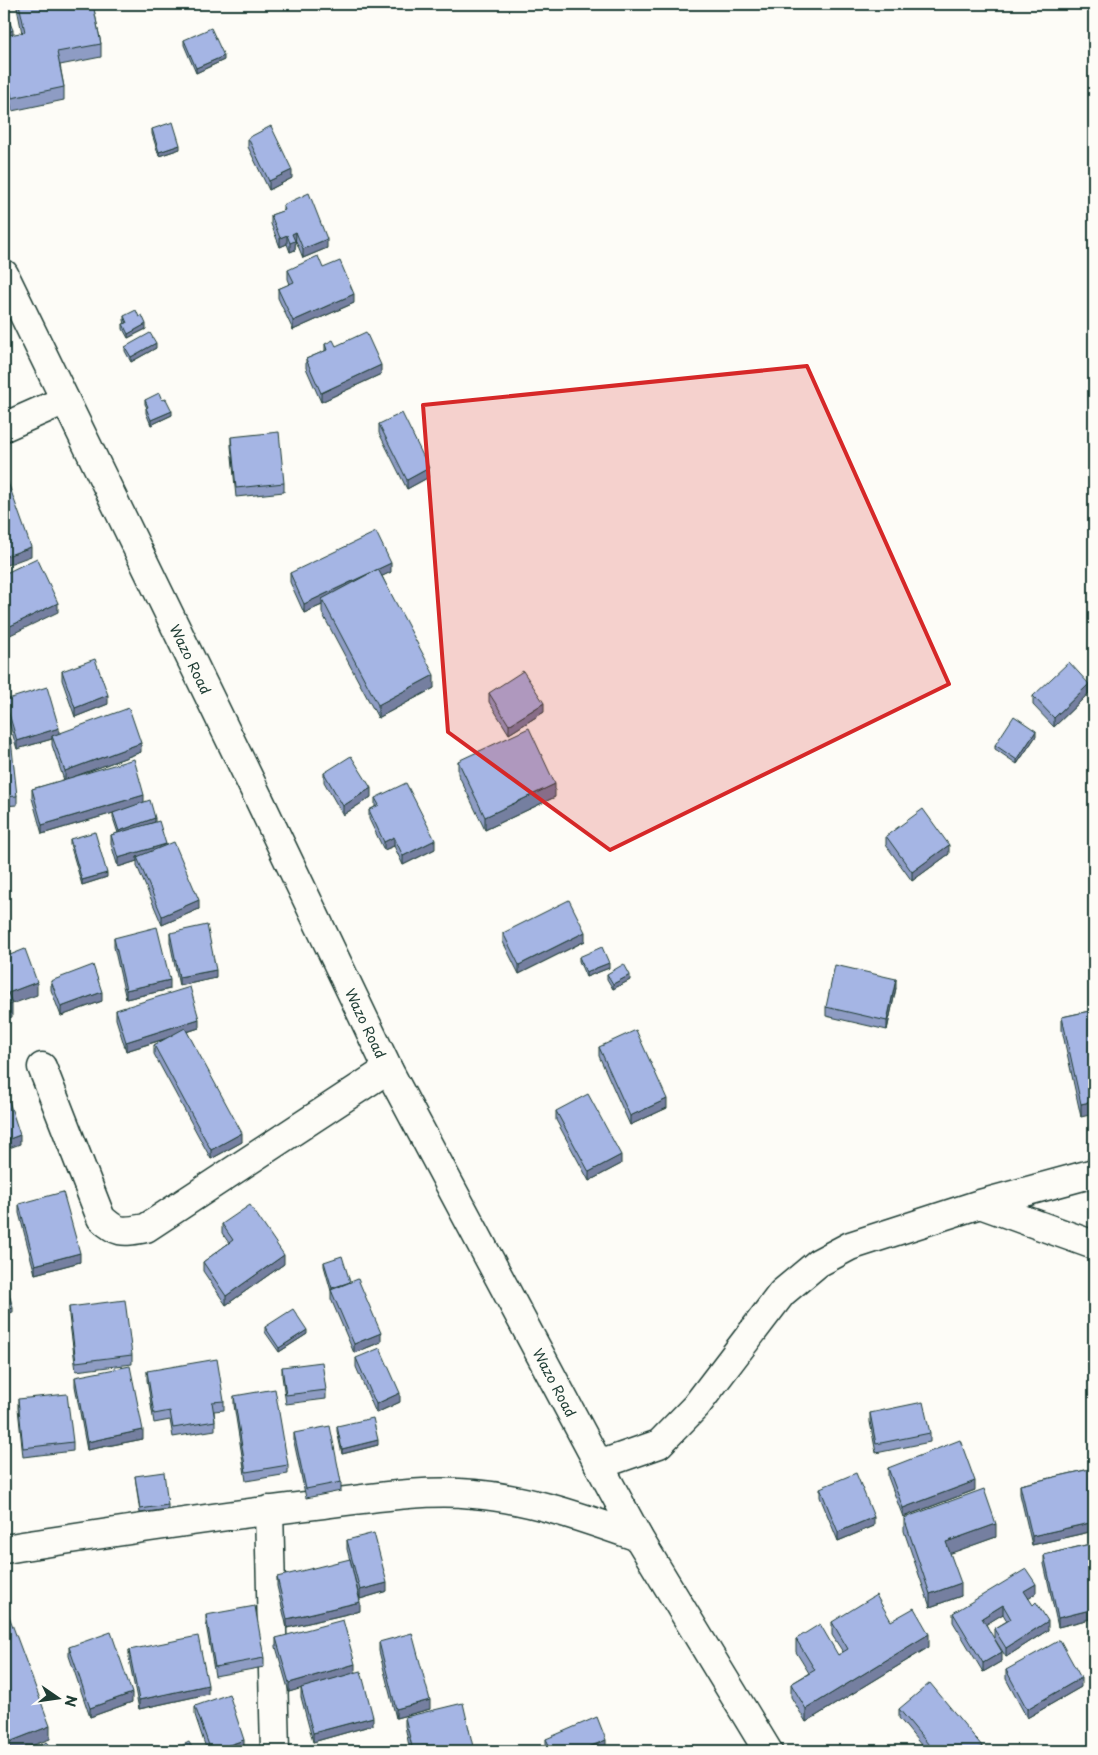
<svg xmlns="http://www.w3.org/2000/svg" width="1098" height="1755" viewBox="0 0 1098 1755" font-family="'Playpen Sans',sans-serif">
	<rect width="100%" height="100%" fill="#fdfcf7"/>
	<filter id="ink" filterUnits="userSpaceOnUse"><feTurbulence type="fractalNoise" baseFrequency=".02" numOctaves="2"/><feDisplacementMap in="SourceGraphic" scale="10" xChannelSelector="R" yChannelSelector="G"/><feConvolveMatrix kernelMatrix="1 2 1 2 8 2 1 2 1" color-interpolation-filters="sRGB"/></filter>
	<g filter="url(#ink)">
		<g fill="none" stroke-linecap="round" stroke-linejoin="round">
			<g stroke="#1f3d34" stroke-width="31">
				<path id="minor" d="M4,427l61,-27
					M42,1067l59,151c17,16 22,14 45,10l242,-159
					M980,1204l114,41
					M599,1465l60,-21 37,-38 86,-113 36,-30 32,-17 130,-42 114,-31
					M269,1510l6,241
					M4,1549c106,-16 212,-33 319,-45 50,-6 100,-15 151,-10 57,5 110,24 164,43"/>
			</g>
			<g stroke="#1f3d34" stroke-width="31">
				<g id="major">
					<path id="s1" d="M4,274l254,523 130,272 211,396 39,72 130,214"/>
				</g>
			</g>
			<use href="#minor" stroke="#fdfcf7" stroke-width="28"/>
			<use href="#major" stroke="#fdfcf7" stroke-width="28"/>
		</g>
		<path fill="#8e9cc4" stroke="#1f3d34" d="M17,4h76l8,40v13l-41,8 4,22v13l-52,11 -8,-43v-59l9,26 9,-2 -5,-25z
			M184,40l40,20 -28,13 -12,-28z
			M152,129l28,20 -21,7 -7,-22z
			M248,138l44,40 -23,12 -21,-43z
			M283,205l44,43 -24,10 -7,-17 -1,1v8l-5,2 -3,-8 -7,3 -9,-23v-9l12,-4z
			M288,270l66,33 -61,27 -15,-32v-9l12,-5 -2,-5z
			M124,316l22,13 -18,9 -5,-9v-5h2l-1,-4z
			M325,344l11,2 45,28 -60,28 -15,-34v-9l19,-8z
			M125,347l31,1 -25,14 -6,-11z
			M145,400h17l10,15 -21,10 -5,-12v-5h1l-2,-4z
			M1094,416v16l-2,-6v-9z
			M379,424l50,53 -22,12 -28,-56z
			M231,437l53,46v9l-48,5 -5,-51z
			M391,572l-9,4 52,112 -56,30 -56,-105v-8l-18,8 -14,-31v-9z
			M62,671l46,33 -33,13 -13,-37z
			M489,693l55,19 -35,22 -20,-32z
			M1089,693l-35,34 -21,-22v-9z
			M5,700l54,33 82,19 -71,26 74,24 11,20 11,23 33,64 -37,16 -25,-59v-5l-19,6 -7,-23v-9l7,-2 -5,-15v-5l-71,21 -10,-36v-9l32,-9 -12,-35v-6l-35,10 -12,-40z
			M1036,736l-19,28 -22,-15v-4z
			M4,739l13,57v9l-13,1z
			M458,761l97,36 -70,33 -27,-56z
			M324,773l47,24 -28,18 -19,-33z
			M375,798l60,51 -32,16 -9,-19 -10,4 -15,-31v-9l6,-3z
			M886,836l63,18 -37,27 -26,-36z
			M70,839l37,38 -25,8 -12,-41z
			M170,933l46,45 -37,8 -9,-44z
			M503,933l82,8 -66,33 -16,-32z
			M114,938l56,51 -44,10 -12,-52z
			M579,957l30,11 -23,9 -7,-16z
			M607,974l23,6 -17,9 -6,-10z
			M51,981l51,20 -41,15 -10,-26z
			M896,988l-9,42 -61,-14v-9z
			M116,1010l83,18 -12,4 55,110 -31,17 -57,-105v-9l11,-6 -39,12 -10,-32z
			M1094,1010l-13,107 -19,-87v-13z
			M599,1047l68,61 -37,17 -31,-69z
			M556,1111l65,53 -32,17 -33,-61z
			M19,1204l61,58 -45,12 -16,-61z
			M222,1224l62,40 -58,41 -23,-34v-9l26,-19 -7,-10z
			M324,1262l26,20 31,60 -27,11 -23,-54v-8l-7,-25z
			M69,1307l63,48v9l-56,7 -7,-55z
			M265,1327l42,7 -28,18 -14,-20z
			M356,1358l44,44 -24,11 -20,-46z
			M282,1367l44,23v9l-40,5 -4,-28z
			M147,1371l77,30v9l-10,1 1,10v9l-42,7 -3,-17 -16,3 -7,-43z
			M75,1377l68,62 -56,11 -12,-64z
			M234,1396l54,69v9l-42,7 -12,-76z
			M18,1399l55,43v9l-50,6 -5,-49z
			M870,1413l60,20v9l-54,11 -6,-31z
			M337,1426l41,19 -36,9 -5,-23z
			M294,1433l47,49v9l-35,7 -12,-56z
			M888,1468l87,22 -72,27 -15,-40z
			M1094,1468v63l-62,14 -12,-51v-9z
			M135,1476l33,29v4l-28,4z
			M820,1488l54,38 -36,15 -18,-44z
			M904,1518l92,19 -46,16 11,43 -31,11 -26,-76z
			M347,1540l40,51 -27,8 -13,-50z
			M1094,1543v75l-36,9 -14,-63v-9z
			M277,1577l83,34 -73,17 -10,-42z
			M1036,1593l-8,5 20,32 -42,27 -12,-19v-9l13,-8 -4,-7 -17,10 16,37 -19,11 -30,-50v-9z
			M206,1615l58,43v9l-49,9 -9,-52z
			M891,1621l38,26 -123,75 -15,-25v-13l18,-11 -13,-21v-13l42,16 5,-3 -11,-17v-13z
			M276,1638l79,35 18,52 -60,17 -12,-45v-9l-12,4 -13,-45z
			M379,1642l51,67 -34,9 -17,-67z
			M69,1647l63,55 -42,15 -21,-61z
			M129,1650l79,44 -69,15 -10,-50z
			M1006,1670l75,17 -54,31 -21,-39z
			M195,1706l49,43 -6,2h-31l-12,-36z
			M899,1709l83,42h-56l-27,-33z
			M405,1717l69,34h-64l-5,-25z
			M546,1739l60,9 -6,3h-52l-2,-3z"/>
		<path fill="#747fa0" stroke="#1f3d34" d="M13,30v9l-9,4v-9z
			M224,56v4l-28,13v-5z
			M180,145v4l-21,7v-4z
			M292,170v8l-23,12v-9z
			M296,232l-1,18 -5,2v-9l2,-9z
			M287,235v9l-7,3v-9z
			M327,239v9l-24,10v-9z
			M354,294v9l-61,27v-9z
			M146,324v5l-18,9v-4z
			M156,343v5l-25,14v-5z
			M381,365v9l-60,28v-9z
			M172,411v4l-21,10v-5z
			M429,468v9l-22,12v-9z
			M31,547v9l-27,10v-9z
			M391,563v9l-67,32 -2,-5v6l-18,8v-9z
			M58,603v9l-54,26v-9z
			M434,675v13l-56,30v-13z
			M1089,684v9l-35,34v-9z
			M108,695v9l-33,13v-9z
			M544,703v9l-35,22v-9z
			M59,728v9l-7,-1v3l-35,10v-8z
			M1036,731v5l-19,28v-4z
			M141,743v9l-76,28v-9z
			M555,784v13l-70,33v-13z
			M371,788v9l-28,18v-9z
			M144,795v9l-102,30v-9z
			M155,818v4l-36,13v-4z
			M394,837v9l-10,4v-8z
			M435,840v9l-32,16v-9z
			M166,844v8l-29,5v4l-19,6v-9z
			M949,845v9l-37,27v-9z
			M107,873v4l-25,8v-5z
			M199,900v9l-37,16v-9z
			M585,932v9l-66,33v-9z
			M609,963v5l-23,9v-5z
			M216,970v8l-37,8v-9z
			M630,975v5l-17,9v-5z
			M896,979v9l-9,42v-9z
			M170,980v9l-44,10v-9z
			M37,982v13l-25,9v13l-8,3v-13l4,-14z
			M102,992v9l-41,15v-9z
			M199,1019v9l-73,23v-9z
			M667,1099v9l-37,17v-9z
			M1094,1101v13l-13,3v-13z
			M242,1133v9l-31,17v-9z
			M20,1135v9l-16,6v-9z
			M621,1155v9l-32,17v-9z
			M80,1253v9l-45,12v-9z
			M284,1255v9l-58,41v-9z
			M350,1282l-18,11v-5z
			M13,1308v4l-9,3v-4z
			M307,1330v4l-28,18v-4z
			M381,1333v9l-27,11v-9z
			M400,1393v9l-24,11v-9z
			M143,1430v9l-56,11v-8z
			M378,1440v5l-36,9v-5z
			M975,1481v9l-72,27v-9z
			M874,1517v9l-36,15v-9z
			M1094,1522v9l-62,14v-9z
			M996,1524v13l-50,18v-13z
			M387,1583v8l-27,8v-9z
			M961,1583v13l-31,11v-13z
			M1036,1584v9l-12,7v-9z
			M360,1602v9l-73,17v-9z
			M1003,1605v9l-21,13v-9z
			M1094,1609v9l-36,9v-9z
			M1048,1621v9l-42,27v-9z
			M929,1634v13l-123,75v-13z
			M1002,1652v9l-19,11v-9z
			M355,1664v9l-66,19v-9z
			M1081,1678v9l-54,31v-9z
			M208,1685v9l-69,15v-9z
			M132,1693v9l-42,15v-9z
			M430,1700v9l-34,9v-9z
			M373,1717v8l-60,17v-9z
			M50,1726v13l-32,12h-14v-7z
			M244,1740v9l-6,2h-25z
			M606,1740v8l-6,3h-21z
			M982,1746v5h-6z"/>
		<path fill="#a5b5e4" stroke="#1f3d34" d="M19,4h74l8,40 -44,8 7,35 -52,11 -8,-43v-19l21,-4z
			M4,9l9,21 -9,4z
			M211,28l13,28 -28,12 -12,-28z
			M173,122l7,23 -21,7 -7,-23z
			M271,126l21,44 -23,11 -21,-43z
			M309,193l18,46 -24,10 -7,-17 -4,2 3,7 -5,2 -3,-8 -7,3 -9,-23 14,-5 -2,-5z
			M318,256l5,12 17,-7 14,33 -61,27 -15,-32 16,-7 -6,-12z
			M136,310l3,7 3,-2 4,9 -18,10 -5,-10 4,-1 -3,-7z
			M366,332l15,33 -60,28 -15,-34 21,-9 -2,-6 8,-4 3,6z
			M150,333l6,10 -25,14 -6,-10z
			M159,393l3,7 4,-1 6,12 -21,9 -5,-12 2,-1 -3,-7z
			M402,413l27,55 -22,12 -28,-56z
			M1094,416v7l-2,-6z
			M279,432l5,51 -48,5 -5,-51z
			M4,474h1l26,73 -27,10z
			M376,532l15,31 -87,41 -14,-31z
			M37,558l21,45 -54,26v-55z
			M378,569l56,106 -56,30 -56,-106z
			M95,659l13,36 -33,13 -13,-37z
			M1069,662l20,22 -35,34 -21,-22z
			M523,671l21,32 -35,22 -20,-32z
			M47,687l12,41 -42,13 -12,-41z
			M129,708l12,35 -76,28 -13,-35z
			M1014,716l22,15 -19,29 -22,-15z
			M529,728l26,56 -70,33 -27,-56z
			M4,739h7l6,57 -13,1z
			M351,756l20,32 -28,18 -19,-33z
			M134,759l10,36 -102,30 -10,-36z
			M406,783l29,57 -32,16 -9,-19 -10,5 -15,-32 10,-5 -4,-7z
			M150,800l5,18 -36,13 -6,-18z
			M923,809l26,36 -37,27 -26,-36z
			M159,821l7,23 -48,14 -7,-23z
			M95,832l12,41 -25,7 -12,-41z
			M174,842l25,58 -37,16 -25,-59z
			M569,900l16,32 -66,33 -16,-32z
			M207,925l9,45 -37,7 -9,-44z
			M157,927l13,53 -44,10 -12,-52z
			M4,938l6,17 15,-6 12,33 -29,11 4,11 -8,3z
			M602,947l7,16 -23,9 -7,-15z
			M624,964l6,11 -17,9 -6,-10z
			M93,965l9,27 -41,15 -10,-26z
			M835,965l61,14 -9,42 -61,-14z
			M190,987l9,32 -73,23 -10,-32z
			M1094,1010v91l-13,3 -19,-87z
			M185,1028l57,105 -31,17 -57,-105z
			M636,1030l31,69 -37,17 -31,-69z
			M4,1086l16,49 -16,6z
			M588,1094l33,61 -32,17 -33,-61z
			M63,1192l17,61 -45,12 -16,-61z
			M250,1205l34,50 -58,41 -23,-34 30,-22 -11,-16z
			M342,1256l8,26 -18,6 -8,-26z
			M4,1276l9,32 -9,3z
			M358,1279l23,54 -27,11 -23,-54z
			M125,1300l7,55 -56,7 -7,-55z
			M293,1309l14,21 -28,18 -14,-21z
			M380,1348l20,45 -24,11 -20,-46z
			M217,1359l7,42 -12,1 3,19 -42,7 -3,-17 -16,3 -7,-43z
			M322,1362l4,28 -40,5 -4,-28z
			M130,1366l13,64 -56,12 -12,-65z
			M275,1389l13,76 -42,7 -12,-76z
			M4,1394h1l-1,32z
			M67,1394l6,48 -50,6 -5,-49z
			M923,1402l7,31 -54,11 -6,-31z
			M373,1418l5,22 -36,9 -5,-23z
			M330,1426l11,56 -35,7 -12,-56z
			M960,1440l15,41 -72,27 -15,-40z
			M1094,1468v54l-62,14 -12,-51z
			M164,1472l4,33 -28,4 -5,-33z
			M856,1473l18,44 -36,15 -18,-44z
			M984,1489l12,35 -50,18 15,41 -31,11 -26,-76z
			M374,1533l13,50 -27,7 -13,-50z
			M1094,1543v66l-36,9 -14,-63z
			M350,1559l10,43 -73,17 -10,-42z
			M1026,1569l10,15 -12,7 9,14 3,-3 12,19 -42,27 -12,-19 17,-10 -8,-14 -21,13 20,34 -19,11 -30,-50z
			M876,1595l15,26 23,-13 15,26 -123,75 -15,-25 24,-14 -19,-31 24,-15 18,31 10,-6 -16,-27z
			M255,1606l9,52 -49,9 -9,-52z
			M6,1608l44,118 -46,18v-135z
			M343,1620l12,44 -66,19 -13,-45z
			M111,1632l21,61 -42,15 -21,-61z
			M412,1633l18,67 -34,9 -17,-67z
			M198,1636l10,49 -69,15 -10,-50z
			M1060,1640l21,38 -54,31 -21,-39z
			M361,1671l12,46 -60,16 -12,-45z
			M930,1683l52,63 -6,5h-42l-35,-42z
			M229,1694l15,46 -33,11 -16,-45z
			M463,1703l11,48h-61l-8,-34z
			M597,1717l9,23 -27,11h-27l-6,-12z
			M46,1742l8,9h-19z
			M189,1742l5,9h-23z
			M368,1750v1h-20z"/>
	</g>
	<path fill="#d62828" fill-opacity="0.2" stroke="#d62828" stroke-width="4" stroke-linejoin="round" d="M807,366l142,318 -339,166 -162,-118 -25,-327z"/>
	<g text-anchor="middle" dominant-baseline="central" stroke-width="4.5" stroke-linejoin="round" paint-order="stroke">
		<g font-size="14" fill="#1f3d34" stroke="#fdfcf7">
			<text stroke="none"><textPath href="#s1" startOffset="428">Wazo Road</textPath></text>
			<text stroke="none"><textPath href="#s1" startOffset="832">Wazo Road</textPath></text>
			<text stroke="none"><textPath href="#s1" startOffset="1238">Wazo Road</textPath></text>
		</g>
	</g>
	<rect width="1098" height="1755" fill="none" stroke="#fdfcf7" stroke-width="20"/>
	<rect x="10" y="10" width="1078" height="1735" fill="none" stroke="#1f3d34" stroke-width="2" filter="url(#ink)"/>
	<g transform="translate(58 1698) rotate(103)" stroke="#fdfcf7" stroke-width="4" paint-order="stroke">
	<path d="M0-4L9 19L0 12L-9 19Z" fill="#1f3d34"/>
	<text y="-8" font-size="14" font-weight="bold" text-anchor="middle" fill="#1f3d34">N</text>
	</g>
</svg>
